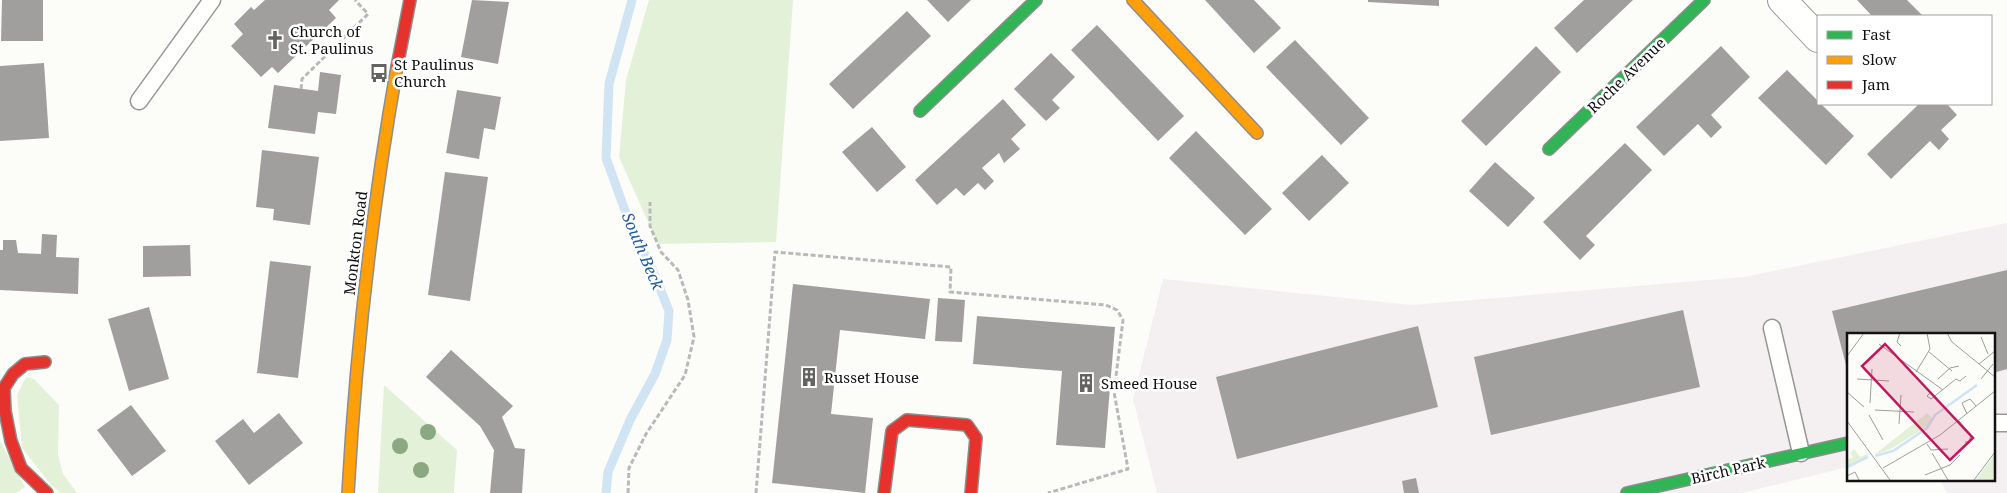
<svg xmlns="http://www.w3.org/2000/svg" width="2007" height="493" viewBox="0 0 2007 493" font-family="'Noto Serif',serif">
	<rect width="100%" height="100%" fill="#fcfcf8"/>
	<path fill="#f4f0f2" d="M2007,223v270h-60l-7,-14h53v-145h-145v133l-106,26h-585l-24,-94 30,-120 249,26 332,-28z"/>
	<path fill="#e4f1d9" d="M649,0h144l-17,242 -118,2 -39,-87 7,-77z
		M26,377l8,2 25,26 -1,50 5,19 14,19h-16l-10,-8 -29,-37 -5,-53z
		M384,385l73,65 -3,43h-76z
		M0,441l25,46 -9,6h-16z"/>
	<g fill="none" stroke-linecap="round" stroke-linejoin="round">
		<path stroke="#d0e4f4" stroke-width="9" d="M606,493l2,-21 22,-52 25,-46 12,-34 2,-29 -16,-40 -22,-44 -25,-69 3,-74 23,-84"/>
	</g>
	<path fill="#a09f9d" d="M2,0h41v41h-42z
		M265,0h74l-10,10 7,8 -58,55 -6,-6 -11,10 -30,-31 12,-12 -9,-10 17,-17 3,3z
		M472,0l37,2 -11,62 -37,-7z
		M927,0h44l-23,22z
		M1205,0h49l27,28 -27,25z
		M1368,0h71v6l-71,-4z
		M1584,0h49l-56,53 -23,-25z
		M1857,0h50l16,16h-51z
		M907,11l24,25 -78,73 -24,-25z
		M1097,25l87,91 -26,25 -87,-91z
		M1295,40l74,78 -28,27 -75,-78z
		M1536,46l25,26 -75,74 -25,-25z
		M1721,46l29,31 -39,38 11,12 -11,11 -13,-14 -34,32 -28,-29z
		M1051,53l24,24 -23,23 8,8 -14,13 -32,-32z
		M44,63l5,75 -49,3v-75z
		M1787,70l31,31v3h3l33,32 -28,29 -68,-67z
		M320,72l21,3 -5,39 -18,-2 -3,22 -47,-6 6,-43 44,6z
		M457,90l44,7 -6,33 -11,-2 -5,31 -33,-6z
		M1003,99l23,26 -15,14 9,10 -16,14 -5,-10 -17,15 12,13 -9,9 -7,-7 -14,13 -8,-8 -19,17 -22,-25z
		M1919,104h28l10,11 -16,15 8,9 -10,11 -9,-9 -39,38 -24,-25z
		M872,127l34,40 -29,25 -35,-40z
		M1196,131l76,78 -27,26 -76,-77z
		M1625,143l27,27 -66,66 9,9 -15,15 -37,-38z
		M262,150l57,7 -9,68 -37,-5 1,-11 -18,-2z
		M1322,155l27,28 -40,38 -27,-28z
		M1495,162l40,36 -27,29 -39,-36z
		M445,172l43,5 -18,124 -42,-6z
		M42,234l15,1 -1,22 23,1 -1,36 -78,-4v-40h3v-10h13l2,13 23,1z
		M190,245l1,31 -48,1v-31z
		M270,261l41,5 -13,112 -41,-5z
		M2007,270v99l-14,4v-39h-145v39l-16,-62z
		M793,284l137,15 -5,40 -85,-9 -9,84 42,4 -8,75 -93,-10z
		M938,298l27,2 -3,42 -27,-1z
		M149,307l20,72 -40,12 -21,-72z
		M1683,310l17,77 -209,48 -17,-78z
		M977,316l138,11 -10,121 -49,-3 6,-74 -89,-7z
		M1418,326l20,81 -201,52 -21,-82z
		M451,350l62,56 -11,11 13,31 10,1 -3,44h-32l4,-43 -14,-24 -54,-49z
		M131,405l35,46 -34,25 -35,-46z
		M279,413l24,30 -54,42 -34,-44 28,-22 11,14z
		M1416,478l3,15h-15l-2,-12z"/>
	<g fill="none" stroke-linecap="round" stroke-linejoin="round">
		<g stroke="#979795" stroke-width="19">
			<path id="lane" d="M139,101l73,-101
				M1772,328l29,125
				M1993,423h14"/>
		</g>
		<g stroke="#979795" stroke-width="30">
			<path id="street" d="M1782,0l36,38"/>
		</g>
		<g stroke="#8d8d8c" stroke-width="14">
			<path id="fast" d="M920,111l116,-111
				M1549,149l155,-149
				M1627,493l221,-50"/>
		</g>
		<g stroke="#8d8d8c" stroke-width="14">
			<path id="slow" d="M1133,0l124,133
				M348,493c8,-144 24,-285 49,-426"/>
		</g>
		<g stroke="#8d8d8c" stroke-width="14">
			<path id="jam" d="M397,67l13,-67
				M45,362l-20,2 -12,10 -9,14 1,23 6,30 10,27 26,25
				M884,493l8,-62 15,-11 60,5 9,13 -5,55"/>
		</g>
		<path stroke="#b9b9b8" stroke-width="3" stroke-dasharray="5 2.5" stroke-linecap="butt" d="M301,89l1,-10 66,-65 -13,-14
			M628,493l1,-25 17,-34 39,-59 9,-38 -6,-37 -10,-30 -17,-18 -11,-26v-24
			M756,493l19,-241 176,15 -1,25 156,13 11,5 6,10 -9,72 14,77 -80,24"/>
		<use href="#lane" stroke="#fffffe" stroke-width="16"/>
		<use href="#street" stroke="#fffffe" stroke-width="28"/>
		<use href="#fast" stroke="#30b455" stroke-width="11"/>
		<use href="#slow" stroke="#ff9f0a" stroke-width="11"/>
		<use href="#jam" stroke="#e5322d" stroke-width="11"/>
	</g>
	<g fill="#8aa983">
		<circle cx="428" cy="432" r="8"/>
		<circle cx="400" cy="446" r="8"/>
		<circle cx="421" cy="470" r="8"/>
	</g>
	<defs>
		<g id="church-bare" transform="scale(1.5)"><path d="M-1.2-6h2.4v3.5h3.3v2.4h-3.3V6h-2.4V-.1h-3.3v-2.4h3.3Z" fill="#636362" stroke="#fff" stroke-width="2.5" paint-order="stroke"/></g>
		<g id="bus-bare" transform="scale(1.5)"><path d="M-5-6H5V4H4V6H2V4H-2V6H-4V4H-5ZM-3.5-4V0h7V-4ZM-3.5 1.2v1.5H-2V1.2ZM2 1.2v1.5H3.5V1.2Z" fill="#636362" stroke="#fff" stroke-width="2.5" paint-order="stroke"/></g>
		<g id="building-bare" transform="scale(1.5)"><path d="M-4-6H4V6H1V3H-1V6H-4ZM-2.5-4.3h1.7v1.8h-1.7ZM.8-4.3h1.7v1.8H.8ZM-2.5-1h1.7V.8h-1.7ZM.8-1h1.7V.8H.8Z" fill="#636362" stroke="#fff" stroke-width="2.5" paint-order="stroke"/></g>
	</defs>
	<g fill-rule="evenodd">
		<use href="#church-bare" x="275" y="40"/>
		<use href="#bus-bare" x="379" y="73"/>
		<use href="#building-bare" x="809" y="377"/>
		<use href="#building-bare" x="1086" y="383"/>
	</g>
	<g text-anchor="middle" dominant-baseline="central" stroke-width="5" stroke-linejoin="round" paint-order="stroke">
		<g font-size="15" fill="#111" stroke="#fff" text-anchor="start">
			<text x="290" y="31">Church of<tspan x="290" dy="17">St. Paulinus</tspan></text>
			<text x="394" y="64">St Paulinus<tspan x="394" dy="17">Church</tspan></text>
			<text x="824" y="377">Russet House</text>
			<text x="1101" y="383">Smeed House</text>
		</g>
		<g font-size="15" fill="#111" stroke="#fff">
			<text transform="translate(1626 75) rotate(-44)">Roche Avenue</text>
			<text transform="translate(355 243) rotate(-83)">Monkton Road</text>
			<text transform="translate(1728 470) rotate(-13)">Birch Park</text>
		</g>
		<g font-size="16" font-style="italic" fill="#215a9b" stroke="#fff">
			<text transform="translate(643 251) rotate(67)">South Beck</text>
		</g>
	</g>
	<g transform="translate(1847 333)">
		<rect width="148" height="148" fill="#fcfcf8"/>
		<path d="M80,80l5,5 -2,6 -39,25 -17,6zM7,116l6,8 8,-3v2l-21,13v-9l6,-3 -3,-4zM147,122v25h-18z" fill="#e4f1d9"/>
		<path fill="none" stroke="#d0e4f4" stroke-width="2.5" d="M28,123l18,-5 34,-23 8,-13 42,-30M0,134l21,-10"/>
		<path fill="none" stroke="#9e9e9c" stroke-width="1" d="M53,0l-3,9 4,4M100,0l5,9 43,35M134,4l7,17M32,11l64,46M82,19l23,19M0,23l17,-23M132,31l16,-13M69,39l14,-23 -3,-16M10,46l32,2M91,46l12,-11 9,-2M134,46l12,-15M0,59l17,15M83,60l-3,3 4,3 25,-20 4,2 6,-5M23,70l2,-34M28,77l39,2M120,81l-5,-11 8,-4 6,7M22,82l14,25M0,88l43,59M112,88l12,14 -2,7h-4M52,91l2,-29M80,111l4,6 17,-1M85,120l16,27M36,135l57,-33 55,-44M78,142l25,-10 10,-10M0,143l8,-4 4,8M127,147l21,-28"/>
		<path fill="#c2185b" fill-opacity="0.15" stroke="#c2185b" stroke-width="2.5" d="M38,11l88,94 -23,22 -88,-94z"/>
		<rect width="148" height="148" fill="none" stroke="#111" stroke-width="2.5"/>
	</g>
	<rect x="1817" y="15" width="175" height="90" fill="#ffffff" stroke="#a0a0a0"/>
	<rect x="1827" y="31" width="25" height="8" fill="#30b455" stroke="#a0a0a0"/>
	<text x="1862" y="40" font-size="15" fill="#111111">Fast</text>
	<rect x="1827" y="56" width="25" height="8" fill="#ff9f0a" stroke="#a0a0a0"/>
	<text x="1862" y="65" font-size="15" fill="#111111">Slow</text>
	<rect x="1827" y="81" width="25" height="8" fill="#e5322d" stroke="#a0a0a0"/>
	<text x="1862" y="90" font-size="15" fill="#111111">Jam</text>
</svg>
